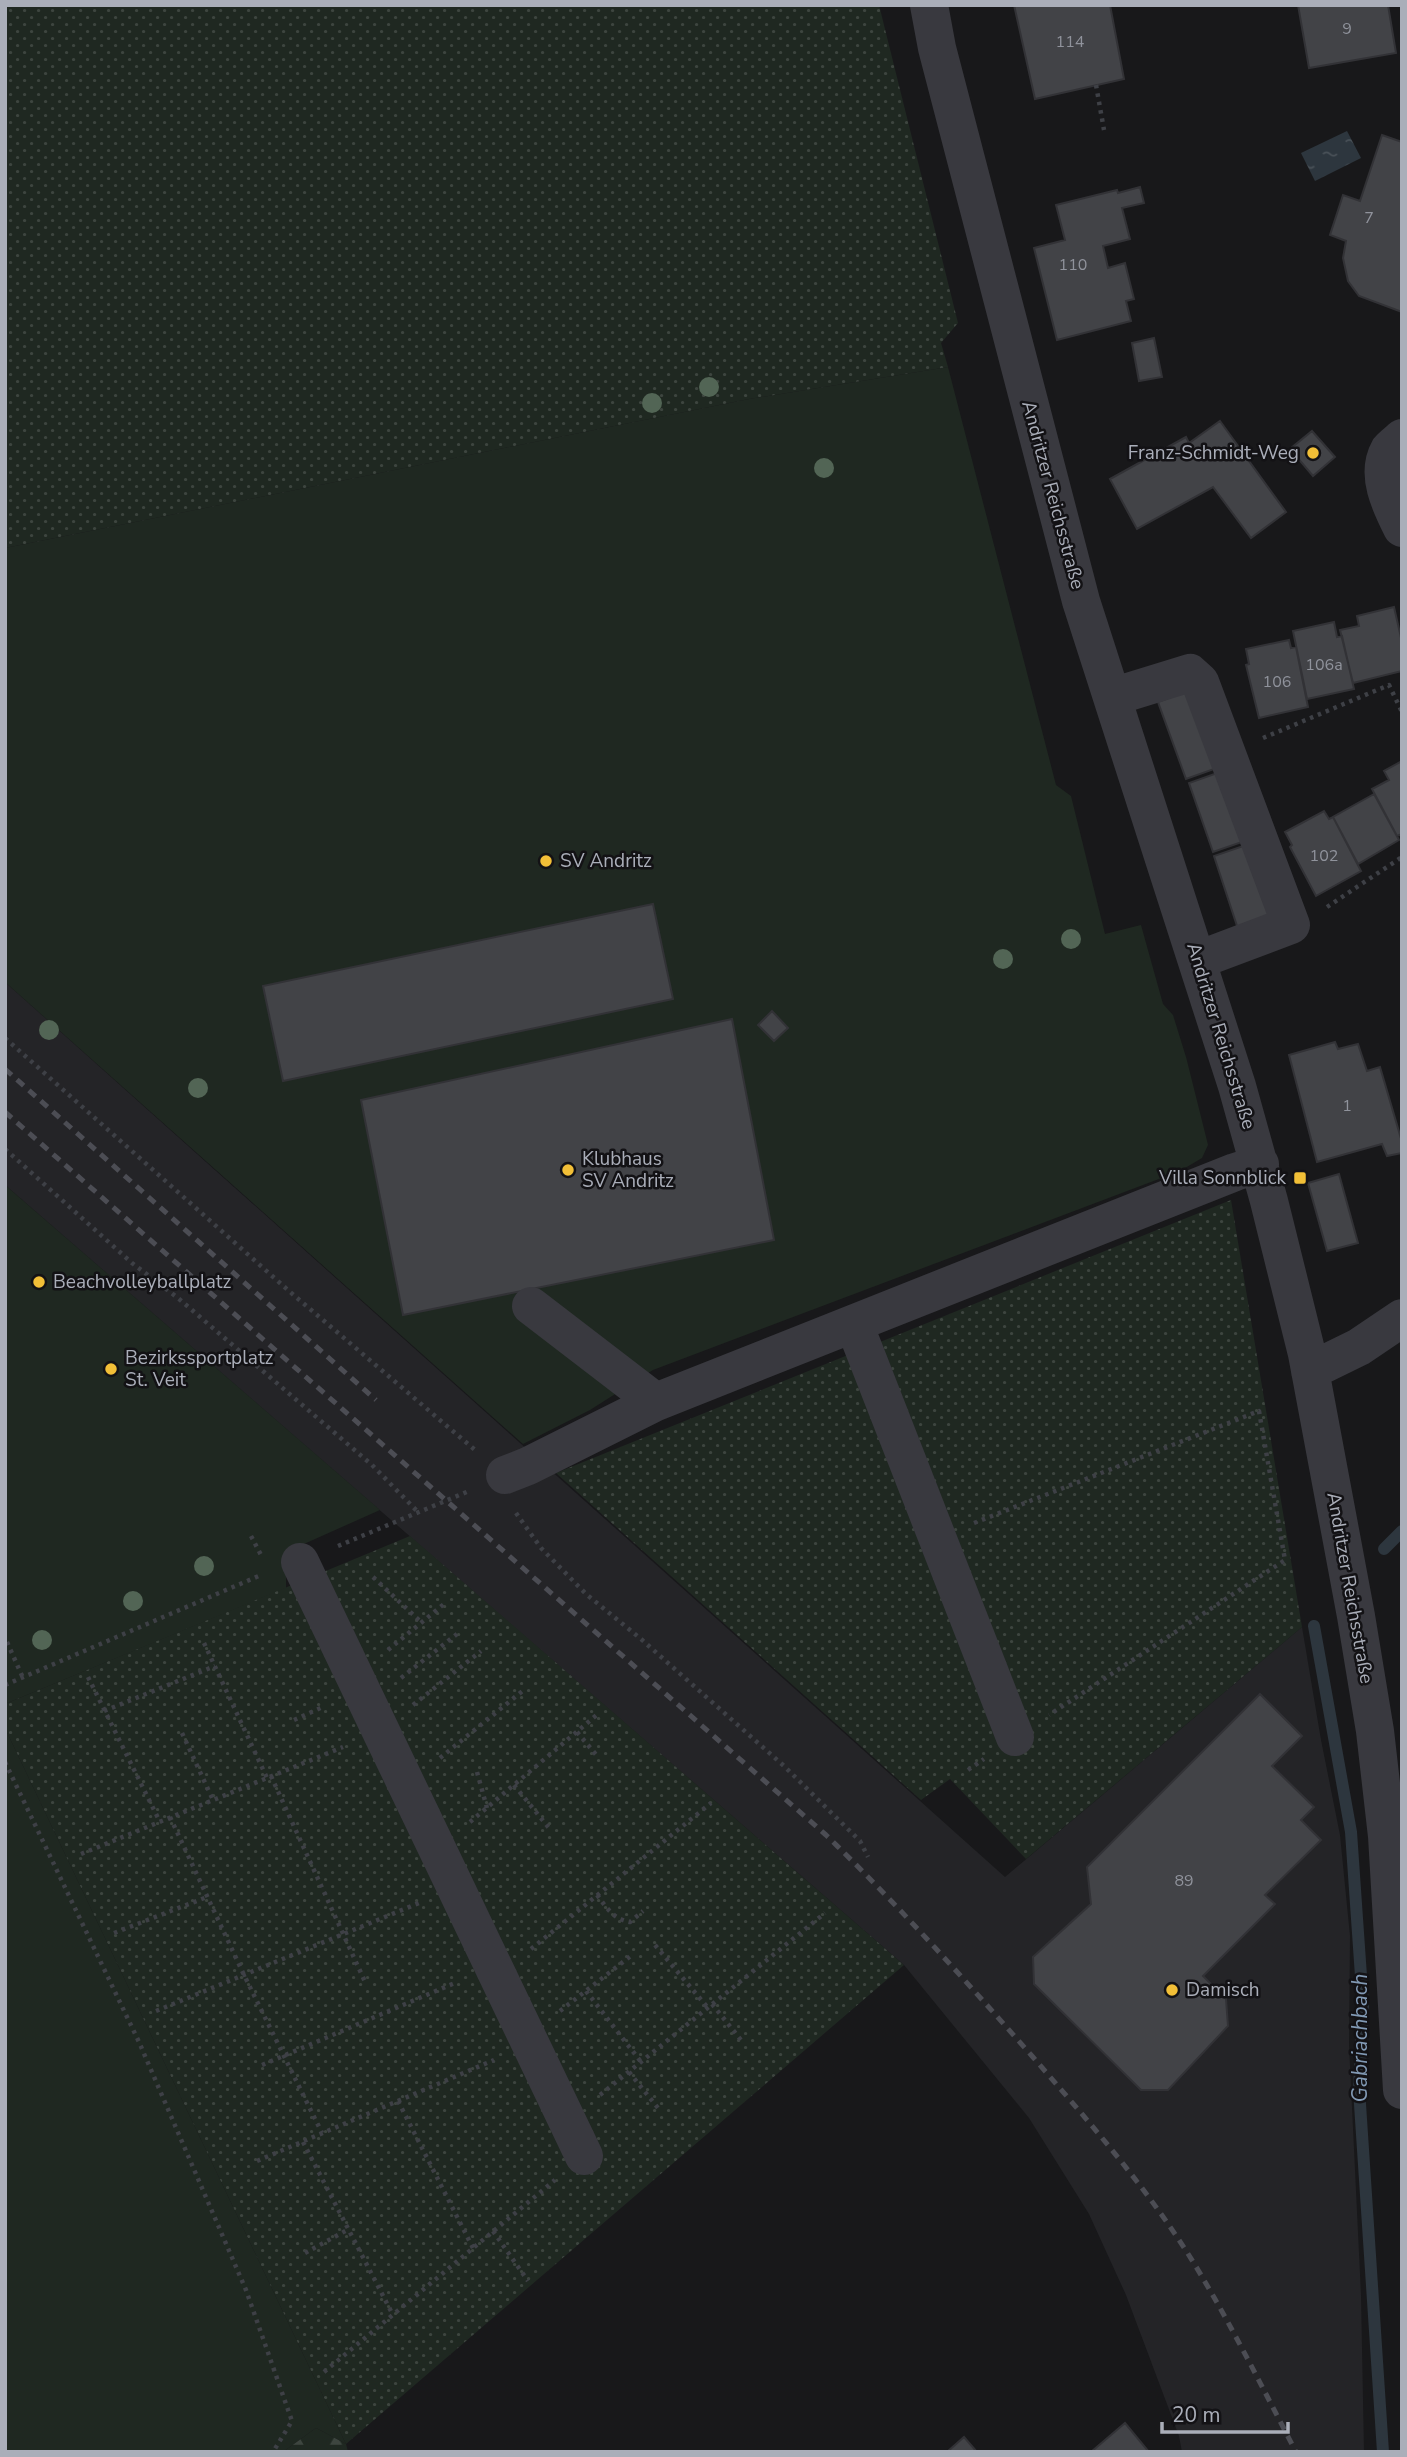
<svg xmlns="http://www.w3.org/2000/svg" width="1407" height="2457" viewBox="0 0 1407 2457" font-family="'Nunito Sans',sans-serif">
	<defs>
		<pattern id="forest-firs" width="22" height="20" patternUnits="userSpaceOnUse" patternTransform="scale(1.75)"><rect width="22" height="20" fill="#1f2821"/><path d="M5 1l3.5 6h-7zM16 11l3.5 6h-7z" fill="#3d453f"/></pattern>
		<pattern id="garden-dots" width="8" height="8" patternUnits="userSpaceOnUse" patternTransform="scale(1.75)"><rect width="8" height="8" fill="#1f2821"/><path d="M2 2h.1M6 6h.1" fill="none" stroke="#3d453f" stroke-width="1.8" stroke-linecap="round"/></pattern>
		<pattern id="water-ripples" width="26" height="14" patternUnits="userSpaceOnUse" patternTransform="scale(1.75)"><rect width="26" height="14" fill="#2d363e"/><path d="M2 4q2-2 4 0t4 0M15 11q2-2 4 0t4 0" fill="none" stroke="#495158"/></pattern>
	</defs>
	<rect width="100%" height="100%" fill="#18181a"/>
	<path fill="#242427" d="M5,982l1000,895 297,-250 19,113 19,95 10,101 -1,109 12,250 3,157h-182l-3,-16 -53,-141 -37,-81 -60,-96 -125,-153 -899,-780z"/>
	<path fill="#1f2821" d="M948,367l108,418 15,11 34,138 36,-9 22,79 10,11 13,42 22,88 -6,13 -22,13 -527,199 -63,40 -67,34 -518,-462v-434l744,-149z
		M5,1185l375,325 -94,42v36l-281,116z
		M5,1728l341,716 -30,-16 -33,24h-278z"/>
	<path fill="url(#forest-firs)" d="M316,2428l30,16 2,8h-65z"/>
	<path fill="url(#garden-dots)" d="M5,5h874l79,318 -17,20 7,24 -199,32 -744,149z
		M1231,1200l71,427 -276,232 -76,-80 -29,21 -365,-327z
		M410,1536l494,429 -558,479 -341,-716v-24z"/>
	<path fill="url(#water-ripples)" d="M1347,131l14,27 -46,23 -14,-28z"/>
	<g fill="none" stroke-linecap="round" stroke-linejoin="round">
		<path stroke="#2d363e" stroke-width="12" d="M1384,1549l18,-18
			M1314,1626l37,206 12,173 -4,84 24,363"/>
	</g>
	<path fill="#424347" stroke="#323236" stroke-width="2" d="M1014,5h96l14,74 -89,20z
		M1298,5h90l8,48 -87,15z
		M1382,135l20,7v170l-43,-16 -11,-15 -5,-23 3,-17 -16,-6 13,-40 17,6z
		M1140,187l4,16 -22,5 8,31 -27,7 5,22 17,-5 9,36 -8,2 5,20 -74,19 -23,-92 31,-8 -9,-35 61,-15 1,3z
		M1154,338l8,39 -23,4 -7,-38z
		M1220,421l66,91 -35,26 -38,-51 -76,42 -27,-50 76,-42 3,6z
		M1312,431l23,26 -22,19 -23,-27z
		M1394,607l8,35v29l-49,12 -13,-53 19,-4 -2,-10z
		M1334,622l3,15 5,-1 12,53 -47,10 -14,-68z
		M1289,640l2,8 5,-1 12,60 -49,11 -13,-53 3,-1 -3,-15z
		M1189,690l28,78 -31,11 -28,-77z
		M1402,761v73l-5,2 -25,-47 17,-9 -5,-9z
		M1220,772l25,69 -32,11 -24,-69z
		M1374,794l25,46 -41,24 -25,-47z
		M1324,811l5,8 4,-2 28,54 -45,25 -26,-49 2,-2 -7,-13z
		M1246,845l26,76 -33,11 -25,-76z
		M653,904l20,95 -390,82 -20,-95z
		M772,1011l16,17 -14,13 -16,-16z
		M732,1019l42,221 -371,75 -42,-215z
		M1335,1042l3,7 20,-5 9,27 13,-4 22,75v11l-15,3 -5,-12 -65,18 -28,-107z
		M1339,1174l19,69 -31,8 -19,-68z
		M1260,1694l42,42 -30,30 42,41 -13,13 20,20 -56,55 10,9 -72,72 23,23 2,27 -60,64h-27l-107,-106 -1,-27 58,-53 -4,-37z
		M1125,2423l24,29h-58z
		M964,2437l13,15h-30z"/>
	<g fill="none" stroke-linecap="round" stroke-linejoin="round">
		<path stroke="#3e4046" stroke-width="4.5" stroke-dasharray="3.5 5" stroke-linecap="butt" d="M1096,85l8,45
			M1263,738l126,-53 13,27
			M1327,907l75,-50
			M5,1038l284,253 186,159
			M5,1149l127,114 46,35 194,167 47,48
			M516,1513l25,35 45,46 55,45 143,127 76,75 8,16
			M974,1523l285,-112 26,149 -236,155
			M251,1536l10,19
			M338,1546l131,-55
			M373,1577l49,46
			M7,1642l16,36
			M204,1643l63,135
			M388,1650l56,-46
			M88,1677l72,145
			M401,1678l56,-44
			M5,1685l256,-110
			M413,1705l68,-54
			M104,1711l111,-45
			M294,1720l31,-14
			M577,1732l21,25
			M182,1733l31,67
			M440,1758l85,-69
			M5,1762l134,280 107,248 46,131 -19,31
			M968,1770l16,-11
			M477,1772l10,36
			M271,1776l95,208
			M514,1785l35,43
			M170,1817l74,158 78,158
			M470,1822l129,-109
			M81,1854l262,-107
			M597,1895c10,13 16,24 33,27l13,-11
			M114,1933l93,-36
			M655,1945l53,63
			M531,1949l180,-146
			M586,1991l55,71
			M712,2004l29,36
			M156,2011l263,-108
			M560,2011l72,-56
			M262,2065l195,-83
			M629,2072l29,36
			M600,2095l225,-182
			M398,2101l75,147
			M303,2142l90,173
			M257,2161l237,-101
			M493,2231l35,50
			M305,2253l44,-24
			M324,2372l231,-192"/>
		<path stroke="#39393f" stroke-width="38" d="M929,5l8,43 144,553 156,485 32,115 38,153 49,262 19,115 12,105 15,254
			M1402,438c-4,4 -10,8 -13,12 -14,25 2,56 13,78
			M1112,697l78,-24 10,9 91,243 -93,35
			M531,1306l125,96
			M854,1324l161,413
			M1310,1371l49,-24 43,-29
			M505,1475l23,-9 128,-64 579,-230 25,-8
			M300,1562l284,594"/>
		<path stroke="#4c4d54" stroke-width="5" stroke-dasharray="9 7" stroke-linecap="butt" d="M5,1069l371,331
			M5,1112l821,723c72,70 139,145 206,221 58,67 117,134 163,209 37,61 68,124 101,187"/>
	</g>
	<g fill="#526555">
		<circle cx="709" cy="387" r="10"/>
		<circle cx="652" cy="403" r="10"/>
		<circle cx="824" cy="468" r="10"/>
		<circle cx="1071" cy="939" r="10"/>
		<circle cx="1003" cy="959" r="10"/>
		<circle cx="49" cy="1030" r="10"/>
		<circle cx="198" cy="1088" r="10"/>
		<circle cx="204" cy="1566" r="10"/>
		<circle cx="133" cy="1601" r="10"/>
		<circle cx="42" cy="1640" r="10"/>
	</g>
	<g fill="#f2bf37" stroke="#131215" stroke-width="2.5">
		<circle cx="1313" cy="453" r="7"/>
		<circle cx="546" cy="861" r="7"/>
		<circle cx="568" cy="1170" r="7"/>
		<rect x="1293" y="1171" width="14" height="14" rx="3.5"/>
		<circle cx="39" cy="1282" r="7"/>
		<circle cx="111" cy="1369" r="7"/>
		<circle cx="1172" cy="1990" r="7"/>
	</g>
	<g text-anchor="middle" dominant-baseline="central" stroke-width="5" stroke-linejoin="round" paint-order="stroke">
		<g font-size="16" fill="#90939c">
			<text x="1347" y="29">9</text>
			<text x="1070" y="42">114</text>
			<text x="1369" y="218">7</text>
			<text x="1073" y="265">110</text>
			<text x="1324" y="665">106a</text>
			<text x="1277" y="682">106</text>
			<text x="1324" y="856">102</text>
			<text x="1347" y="1106">1</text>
			<text x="1184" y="1881">89</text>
		</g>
		<g font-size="19" fill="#aaaeb9" stroke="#131215" text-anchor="start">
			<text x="1299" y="453" text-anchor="end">Franz-Schmidt-Weg</text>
			<text x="560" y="861">SV Andritz</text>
			<text x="582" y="1159">Klubhaus<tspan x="582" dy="22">SV Andritz</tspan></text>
			<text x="1286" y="1178" text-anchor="end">Villa Sonnblick</text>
			<text x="53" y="1282">Beachvolleyballplatz</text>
			<text x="125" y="1358">Bezirkssportplatz<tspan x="125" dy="22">St. Veit</tspan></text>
			<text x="1186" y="1990">Damisch</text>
		</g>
		<g font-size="19" fill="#aaaeb9" stroke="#131215">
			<text transform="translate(1053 495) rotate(75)">Andritzer Reichsstraße</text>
			<text transform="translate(1221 1036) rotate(73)">Andritzer Reichsstraße</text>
			<text transform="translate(1350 1588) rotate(80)">Andritzer Reichsstraße</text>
		</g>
		<g font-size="21" font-style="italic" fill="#8199b4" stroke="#131215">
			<text transform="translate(1360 2038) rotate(-90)">Gabriachbach</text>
		</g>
	</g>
	<rect width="1407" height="2457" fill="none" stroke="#aaaeb9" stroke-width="14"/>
	<path d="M1162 2422v10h126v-10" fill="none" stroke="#aaaeb9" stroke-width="3.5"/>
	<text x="1172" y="2422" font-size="21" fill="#aaaeb9" stroke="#131215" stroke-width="5" paint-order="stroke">20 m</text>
</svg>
